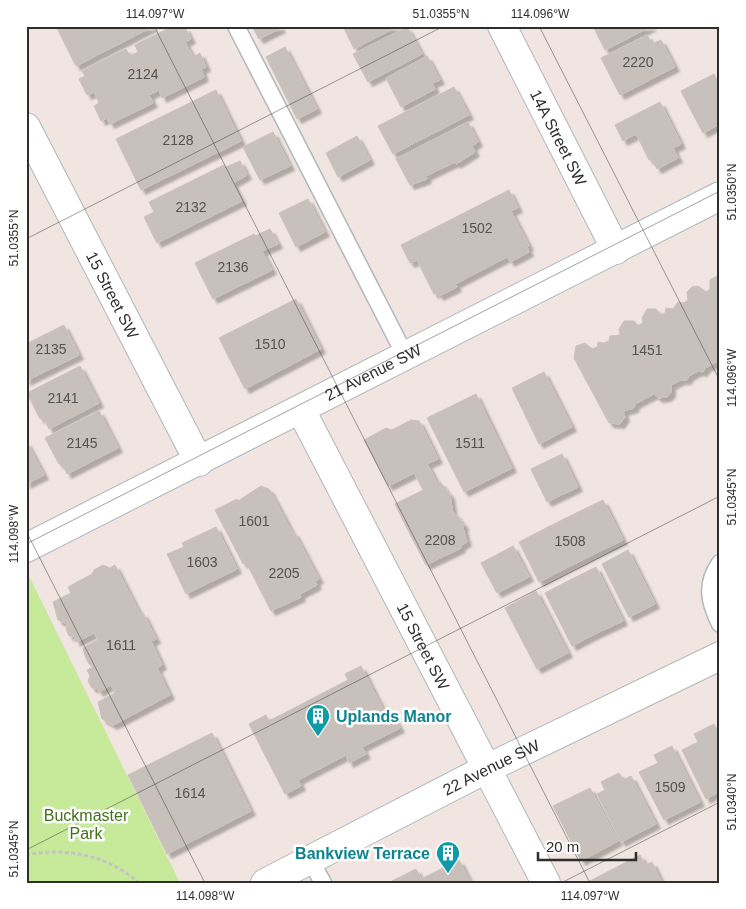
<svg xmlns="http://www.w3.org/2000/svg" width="746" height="909" viewBox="0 0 746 909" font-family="Helvetica,sans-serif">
	<defs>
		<filter id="shadow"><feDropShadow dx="4.5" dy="4.5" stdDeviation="1" flood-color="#0004"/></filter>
	</defs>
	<rect width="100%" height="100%" fill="#f0e5e0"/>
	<path fill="#c7e99a" d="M30,578l150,305h-154v-303z"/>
	<path fill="#c8c1bb" stroke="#ccc1b9" filter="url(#shadow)" d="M56,26h98l-78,40z
		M173,26h6l2,4 4,-3 6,12 -6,3 8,15 7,-4 6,14 -5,2 3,8 -42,21 -3,-8 -10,5 4,8 -43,21 -3,-6 -6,3 -7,-15 5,-3 -5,-11 -7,3 -8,-16 6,-3 -3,-5 44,-22 4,7 8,-4 -3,-7z
		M252,26h28l1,2 -22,11z
		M343,26h55l-44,23z
		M593,26h59l-47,24z
		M407,27l15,27 -54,28 -15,-28z
		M647,35l5,9 9,-4 14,27 -55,28 -19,-37z
		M285,47l32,62 -20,10 -31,-62z
		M427,56l13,24 -8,3 3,6 -34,18 -15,-29z
		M714,74l6,11v39l-17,9 -22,-42z
		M454,87l15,28 -76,39 -15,-28z
		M216,90l25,51 -100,49 -25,-51z
		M660,102l21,42 -8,4 5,10 -21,11 -5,-10 -3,1 -13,-26 -13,7 -8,-16z
		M468,122l10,20 -6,4 3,6 -19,12 -1,-2 -29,14 1,3 -17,6 -14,-26z
		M273,132l17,34 -30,14 -17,-33z
		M357,136l13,24 -32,17 -12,-24z
		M240,161l7,14 -14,8 9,18 -85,42 -13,-26 10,-5 -5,-10 75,-37 2,2z
		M509,190l9,18 -7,3 18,35 -2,1 2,5 -19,10 -3,-5 -52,27 2,3 -18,9 -2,-4 -3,2 -17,-34 -7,3 -9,-18z
		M308,199l17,33 -29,15 -17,-34z
		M270,229l8,15 -16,7 10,19 -59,29 -18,-36 59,-29 1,2z
		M720,274v86l-15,8 -2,4 -5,-1 -9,5 -2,4h-6l-10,5v8l-4,4 -9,1 -4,-4 -19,10 -1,4 -11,3 2,6 -5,7 -11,-1 -35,-65 2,-12 9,-3 7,6 5,-2 1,-5 6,1 5,-2 1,-5 10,-1 -1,-6 5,-8h10l4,5 5,-3 -1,-5 5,-9h9l5,6 4,-2 1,-5 7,1 5,-7 6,1 4,-3 -1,-8 5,-5 6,-1 8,6 4,-3v-9z
		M296,299l25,50 -76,40 -26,-51z
		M64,325l15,30 -53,26v-37z
		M80,366l19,37 -50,26 -6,-12 -3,2 -13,-26z
		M544,372l28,55 -33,17 -27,-56z
		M476,394l36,74 -48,24 -37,-74z
		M99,411l19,37 -51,26 -5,-11 -3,1 -14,-26z
		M411,420l8,1 19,38 -11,5 4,7 -14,7 -25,-48z
		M386,428l6,2 22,43 -26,13 -24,-46z
		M26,441l18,34 -18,9z
		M562,454l16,33 -31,15 -16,-33z
		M431,471l6,12 3,-1 10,13 3,19 -42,22 -16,-32 28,-14 -6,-12z
		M261,486l8,3 23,43 -52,26 -25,-48 22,-11 1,2z
		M603,500l20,40 -29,14 -20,-40z
		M455,513l9,12 -1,3 4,14 -7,4 1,2 -35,17 -15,-29z
		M574,514l20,40 -28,14 -20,-40z
		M216,527l21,42 -51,25 -19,-40 17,-7 -2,-4z
		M546,528l20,40 -27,14 -20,-40z
		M294,532l25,47 -4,2 2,4 -17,9 1,3 -30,14 -25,-49 -3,2 -3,-6z
		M513,546l16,31 -32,16 -16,-30z
		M628,550l27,54 -26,13 -27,-53z
		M103,565l7,3 5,-3 25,49 3,-1 13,26 -5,2 11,24 -5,3 13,27 -57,30 -11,-6 -4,-17 17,-9 -4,-8 -12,7 -2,-4h-5l-4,-7 2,-5 -3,-6 6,-3 -4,-3 -4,-8 -2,-8 15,-8 -4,-7 -18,9 -2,-6h-5l-3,-7 1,-5 -9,-4 -5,-18 18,-9 -3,-6 24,-13 2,-4z
		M596,567l27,54 -26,12 -27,-53z
		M570,580l27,53 -25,13 -27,-53z
		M536,591l32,62 -31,16 -32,-61z
		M361,666l25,49 5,-3 9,16 -38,19 4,7 -17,9 -3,-8 -48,25 3,6 -16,8 -36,-70 17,-9 3,6 79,-41 -3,-6z
		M714,724l6,11v56l-14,8 -24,-49 16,-8 -4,-8z
		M212,733l39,78 -84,43 -39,-79z
		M672,746l28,56 -36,18 -25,-48 19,-9 -4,-8z
		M619,773l4,7 8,-4 25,48 -35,18 -24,-48 8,-4 -4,-8z
		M590,788l28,53 -37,20 -28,-55z
		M640,855l5,10 7,-3 10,21h-76z
		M459,860l12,23 -79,-2 24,-12 5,10z"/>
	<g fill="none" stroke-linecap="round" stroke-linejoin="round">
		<g stroke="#b0b6be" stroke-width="19">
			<path id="service" d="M236,26l170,331
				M720,563c-15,21 -11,39 0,61
				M310,859l13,24"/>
		</g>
		<g stroke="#b0b6be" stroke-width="30">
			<g id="minor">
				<path id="s1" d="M502,26l114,224"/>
				<path id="s2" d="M26,127l173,335"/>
				<path id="s3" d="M301,410l245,473"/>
				<path id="s4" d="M26,548l694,-352"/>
				<path id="s5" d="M265,883l223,-115 232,-112"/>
			</g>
		</g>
		<path stroke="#c4c4c4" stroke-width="3" stroke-dasharray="4 2.5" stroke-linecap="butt" d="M26,855c40,-8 82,0 113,28"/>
		<use href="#service" stroke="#fff" stroke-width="16"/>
		<use href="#minor" stroke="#fff" stroke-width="28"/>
	</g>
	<path fill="none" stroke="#2e2e2e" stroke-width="1" stroke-opacity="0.45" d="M154,26l436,857M539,26l181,355M26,239l418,-213M26,531l179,352M26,544l694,-353M26,850l694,-354M561,883l159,-81"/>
	<defs>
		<g id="building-pin" transform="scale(1.25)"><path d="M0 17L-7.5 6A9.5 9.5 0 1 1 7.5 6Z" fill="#0f9aa8" stroke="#fff"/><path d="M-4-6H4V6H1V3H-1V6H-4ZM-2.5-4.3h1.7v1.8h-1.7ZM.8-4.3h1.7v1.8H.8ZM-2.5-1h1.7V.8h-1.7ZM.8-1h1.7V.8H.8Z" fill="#fff"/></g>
	</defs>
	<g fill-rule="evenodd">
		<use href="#building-pin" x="318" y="716"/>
		<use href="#building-pin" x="448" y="853"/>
	</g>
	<g text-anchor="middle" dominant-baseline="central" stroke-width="5" stroke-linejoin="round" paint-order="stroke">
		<g font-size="14" fill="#545351">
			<text x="638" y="62">2220</text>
			<text x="143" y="74">2124</text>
			<text x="178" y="140">2128</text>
			<text x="191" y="207">2132</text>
			<text x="477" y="228">1502</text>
			<text x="233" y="267">2136</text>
			<text x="270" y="344">1510</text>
			<text x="51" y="349">2135</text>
			<text x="647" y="350">1451</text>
			<text x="63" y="398">2141</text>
			<text x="82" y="443">2145</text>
			<text x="470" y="443">1511</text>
			<text x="254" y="521">1601</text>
			<text x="440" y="540">2208</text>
			<text x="570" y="541">1508</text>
			<text x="202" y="562">1603</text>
			<text x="284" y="573">2205</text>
			<text x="121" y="645">1611</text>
			<text x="670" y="787">1509</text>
			<text x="190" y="793">1614</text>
		</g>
		<g font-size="16" fill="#2e2e2e" stroke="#fff">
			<text stroke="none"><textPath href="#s1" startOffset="125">14A Street SW</textPath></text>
			<text stroke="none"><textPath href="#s2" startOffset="189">15 Street SW</textPath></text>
			<text stroke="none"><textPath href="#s4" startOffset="389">21 Avenue SW</textPath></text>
			<text stroke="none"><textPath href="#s3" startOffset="266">15 Street SW</textPath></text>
			<text stroke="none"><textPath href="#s5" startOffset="254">22 Avenue SW</textPath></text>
		</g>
		<g font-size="16" font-weight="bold" fill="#0d838f" stroke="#fff" text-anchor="start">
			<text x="336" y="716">Uplands Manor</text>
			<text x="430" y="853" text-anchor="end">Bankview Terrace</text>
		</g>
		<g font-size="16" fill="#3f7316" stroke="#fff">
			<text x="86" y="815">Buckmaster<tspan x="86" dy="18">Park</tspan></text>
		</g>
	</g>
	<rect width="746" height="909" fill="none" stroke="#ffffff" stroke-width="55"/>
	<path d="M538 852v8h98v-8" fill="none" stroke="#2e2e2e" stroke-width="2.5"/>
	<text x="546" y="852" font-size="15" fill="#2e2e2e" stroke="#ffffff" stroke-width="4" paint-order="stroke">20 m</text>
	<rect x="28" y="28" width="690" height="854" fill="none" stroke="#2e2e2e" stroke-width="2"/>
	<g font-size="12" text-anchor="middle" fill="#2e2e2e">
		<text x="155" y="18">114.097°W</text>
		<text x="441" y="18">51.0355°N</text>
		<text x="540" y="18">114.096°W</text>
		<text transform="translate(732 192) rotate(-90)" y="4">51.0350°N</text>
		<text transform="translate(14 238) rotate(-90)" y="4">51.0355°N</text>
		<text transform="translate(732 378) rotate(-90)" y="4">114.096°W</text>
		<text transform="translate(732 497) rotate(-90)" y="4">51.0345°N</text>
		<text transform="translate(14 534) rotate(-90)" y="4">114.098°W</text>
		<text transform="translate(732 802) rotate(-90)" y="4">51.0340°N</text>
		<text transform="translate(14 849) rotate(-90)" y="4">51.0345°N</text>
		<text x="205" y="900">114.098°W</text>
		<text x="590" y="900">114.097°W</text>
	</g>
</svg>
